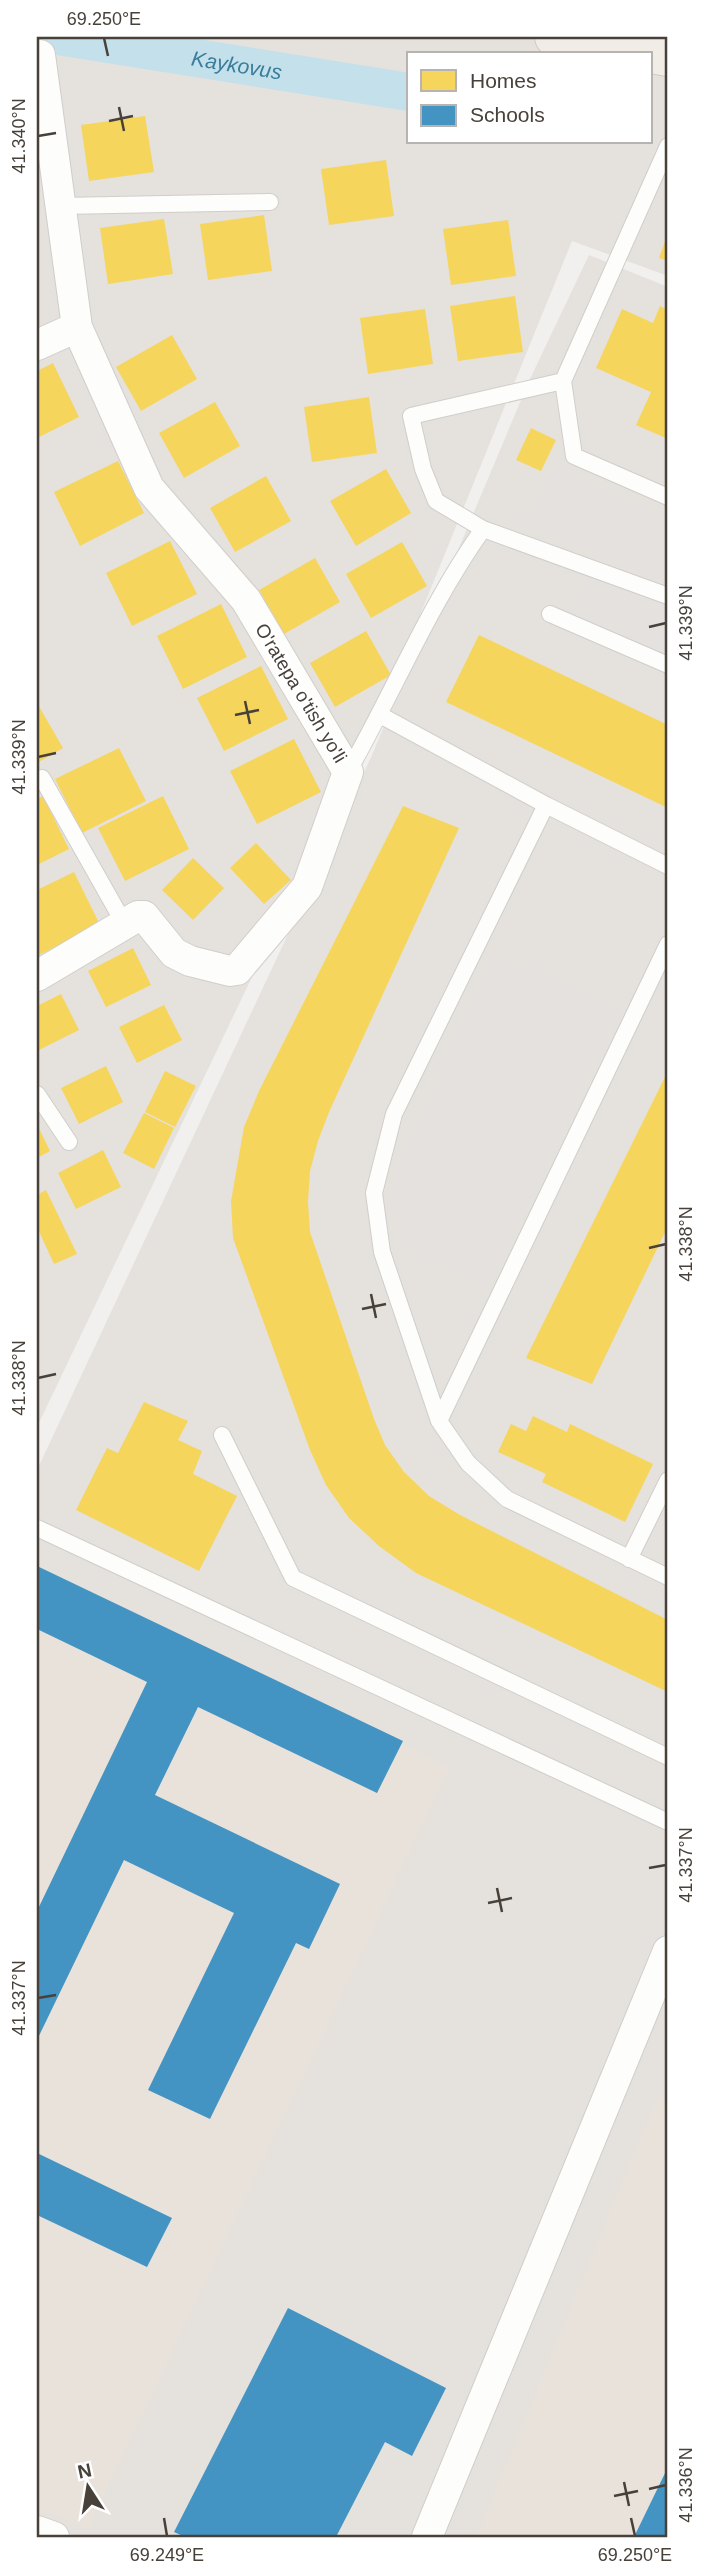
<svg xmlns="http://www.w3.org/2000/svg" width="705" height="2574" viewBox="0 0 705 2574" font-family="Helvetica,sans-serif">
	<rect width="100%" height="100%" fill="#f2f0ee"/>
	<path fill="#e5e1dd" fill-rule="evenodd" d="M37,37h631v239l-96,-35 -180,443 -355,743zM409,54h242v88h-242z
		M589,255l79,32v2250h-631v-1067l335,-715 157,-374z"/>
	<path fill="#e8e2da" d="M37,1566l413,201 -362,762 -51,-20z
		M657,2097l11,6v434h-192z"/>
	<path fill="#e4e1df" d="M553,469l115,49v64l-148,-57z
		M591,572l77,33v56l-98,-42z
		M493,953l127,56 -132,275 -58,-24 -28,-25 -10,-53z"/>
	<path fill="#f6d55c" d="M145,116l9,56 -65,9 -8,-56z
		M386,160l8,56 -65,9 -8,-56z
		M264,215l8,56 -64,9 -8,-56z
		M164,219l9,55 -65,10 -8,-56z
		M508,220l8,56 -65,9 -8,-56z
		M668,233v28l-9,-3z
		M515,296l8,56 -65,9 -8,-55z
		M660,306l8,4v129l-32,-14 15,-33 -55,-24 26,-59 31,14z
		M425,309l8,55 -65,10 -8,-56z
		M172,335l25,44 -56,32 -25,-44z
		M53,363l26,54 -42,21v-67z
		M369,397l8,56 -65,9 -8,-55z
		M215,402l25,44 -56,32 -25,-45z
		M531,428l25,12 -15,31 -25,-11z
		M118,461l26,52 -64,33 -26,-54z
		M386,469l25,44 -55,33 -26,-45z
		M266,476l25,45 -56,31 -25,-44z
		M170,541l27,53 -65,32 -26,-53z
		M402,542l25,44 -56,32 -25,-44z
		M315,558l25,44 -56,32 -25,-44z
		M221,604l26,53 -64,32 -26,-53z
		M366,631l25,44 -56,32 -25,-44z
		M479,635l189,90v83l-222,-106z
		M261,666l27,53 -64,32 -27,-53z
		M37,703l26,45 -26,15z
		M294,739l27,53 -64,32 -27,-53z
		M119,748l27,53 -64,32 -27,-54z
		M43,796l26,53 -32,16v-66z
		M163,796l26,53 -64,32 -27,-53z
		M403,806l56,22 -130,284 -11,29 -8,30 -2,31 2,30 64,187 11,26 19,27 25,24 31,19 208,105v72l-252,-119 -37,-27 -30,-28 -23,-33 -16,-35 -77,-212 -2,-37 13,-74 15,-36z
		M256,843l35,37 -27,24 -34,-36z
		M193,858l31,30 -31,32 -31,-30z
		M74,872l26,53 -63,31v-66z
		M133,948l18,37 -45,22 -18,-36z
		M61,994l18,36 -42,21v-45z
		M164,1005l18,35 -45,23 -18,-36z
		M106,1066l17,36 -44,22 -18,-36z
		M165,1071l31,15 -21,41 -30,-15z
		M668,1071v155l-76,158 -66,-26z
		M144,1113l30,15 -20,41 -31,-16z
		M37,1124l13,27 -13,7z
		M103,1150l18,37 -45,22 -18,-36z
		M46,1190l31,64 -23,10 -17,-37v-32z
		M144,1402l44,19 -10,19 24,11 -9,23 44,22 -38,75 -123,-61 31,-62 11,5z
		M533,1416l34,16 3,-8 83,40 -28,58 -83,-40 4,-8 -48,-22 13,-28 15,7z"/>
	<path fill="#4393c3" d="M37,1566l366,175 -26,52 -179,-86 -43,88 185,89 -31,65 -13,-6 -86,176 -62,-29 86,-177 -110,-53 -87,180v-129l110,-229 -110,-53z
		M37,2153l135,65 -25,49 -110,-52z
		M288,2308l158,80 -34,68 -27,-14 -49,95h-151l-11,-5z
		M668,2467v70h-34z"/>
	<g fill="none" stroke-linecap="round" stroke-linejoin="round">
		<path stroke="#c3e0eb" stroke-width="38" id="s1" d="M64,37l345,55"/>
		<g stroke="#d0cecb" stroke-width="18">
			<path id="lane" d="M668,146l-105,235 11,75 94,41
				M61,206l209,-4
				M483,529l-47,-28 -13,-32 -12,-53 152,-35
				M550,614l118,51
				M380,715l166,90 -152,309 -20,79 8,59 57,169 29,42 39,36 161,78
				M348,772c46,-81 81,-167 135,-243l185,67
				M42,778l83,147
				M546,805l122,61
				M37,1094l32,48
				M439,1421l229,-477
				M222,1435l71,143 375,179
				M37,1528l631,294
				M629,1559l39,-79"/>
		</g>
		<g stroke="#d0cecb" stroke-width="32">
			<path id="street" d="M37,345l40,-18
				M37,976l101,-60h6l30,37 16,8 40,10 7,-1 70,-83 41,-115 -102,-172 -97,-112 -72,-161 -37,-272
				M37,2531l17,6
				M427,2537l241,-586"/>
		</g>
		<g stroke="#d2cabe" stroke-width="40">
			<path id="primary" d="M554,37l114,20"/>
		</g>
		<use href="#lane" stroke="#fdfdfc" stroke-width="16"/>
		<use href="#street" stroke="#fdfdfc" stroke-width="30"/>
		<use href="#primary" stroke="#f1ede6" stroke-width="38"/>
	</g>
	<path fill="none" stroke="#48413a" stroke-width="2.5" d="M104,38l4,18M119,107l5,24M109,121l24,-5M38,136l18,-3M649,627l17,-4M245,701l5,23M235,715l24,-5M38,757l18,-4M649,1248l17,-4M371,1294l5,24M362,1309l24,-5M38,1378l18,-4M649,1868l17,-3M497,1888l5,24M488,1903l24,-5M38,1998l18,-3M624,2482l5,24M649,2489l17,-4M614,2496l24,-5M164,2518l3,18M631,2518l4,18"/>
	<g text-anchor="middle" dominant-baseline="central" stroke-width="7" stroke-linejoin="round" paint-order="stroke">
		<g font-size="19" fill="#48413a" stroke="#fff">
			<text transform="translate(301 693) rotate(59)">O'ratepa o'tish yo'li</text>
		</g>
		<g font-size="21" font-style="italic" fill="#397d9b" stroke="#fff">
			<text stroke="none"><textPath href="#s1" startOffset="175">Kaykovus</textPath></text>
		</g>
	</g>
	<rect width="705" height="2574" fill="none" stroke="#ffffff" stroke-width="77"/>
	<rect x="407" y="52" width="245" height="91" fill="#ffffff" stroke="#b6b3b0" stroke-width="2"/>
	<rect x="421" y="70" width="35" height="21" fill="#f6d55c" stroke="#b6b3b0" stroke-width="2"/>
	<text x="470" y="88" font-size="21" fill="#48413a">Homes</text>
	<rect x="421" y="105" width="35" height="21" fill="#4393c3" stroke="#b6b3b0" stroke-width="2"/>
	<text x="470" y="122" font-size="21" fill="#48413a">Schools</text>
	<g transform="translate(88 2487) rotate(348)" stroke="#ffffff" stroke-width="5" paint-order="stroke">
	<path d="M0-5L12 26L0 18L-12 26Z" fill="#48413a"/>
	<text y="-10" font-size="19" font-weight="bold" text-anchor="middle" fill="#48413a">N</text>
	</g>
	<rect x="38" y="38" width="628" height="2498" fill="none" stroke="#48413a" stroke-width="2.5"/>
	<g font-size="18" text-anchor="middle" fill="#48413a">
		<text x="104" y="25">69.250°E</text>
		<text transform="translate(19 136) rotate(-90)" y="6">41.340°N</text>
		<text transform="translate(686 623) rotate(-90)" y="6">41.339°N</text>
		<text transform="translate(19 757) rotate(-90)" y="6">41.339°N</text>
		<text transform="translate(686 1244) rotate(-90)" y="6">41.338°N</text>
		<text transform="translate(19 1378) rotate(-90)" y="6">41.338°N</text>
		<text transform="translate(686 1865) rotate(-90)" y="6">41.337°N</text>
		<text transform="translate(19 1998) rotate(-90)" y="6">41.337°N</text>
		<text transform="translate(686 2485) rotate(-90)" y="6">41.336°N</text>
		<text x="167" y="2561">69.249°E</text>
		<text x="635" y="2561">69.250°E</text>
	</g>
</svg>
